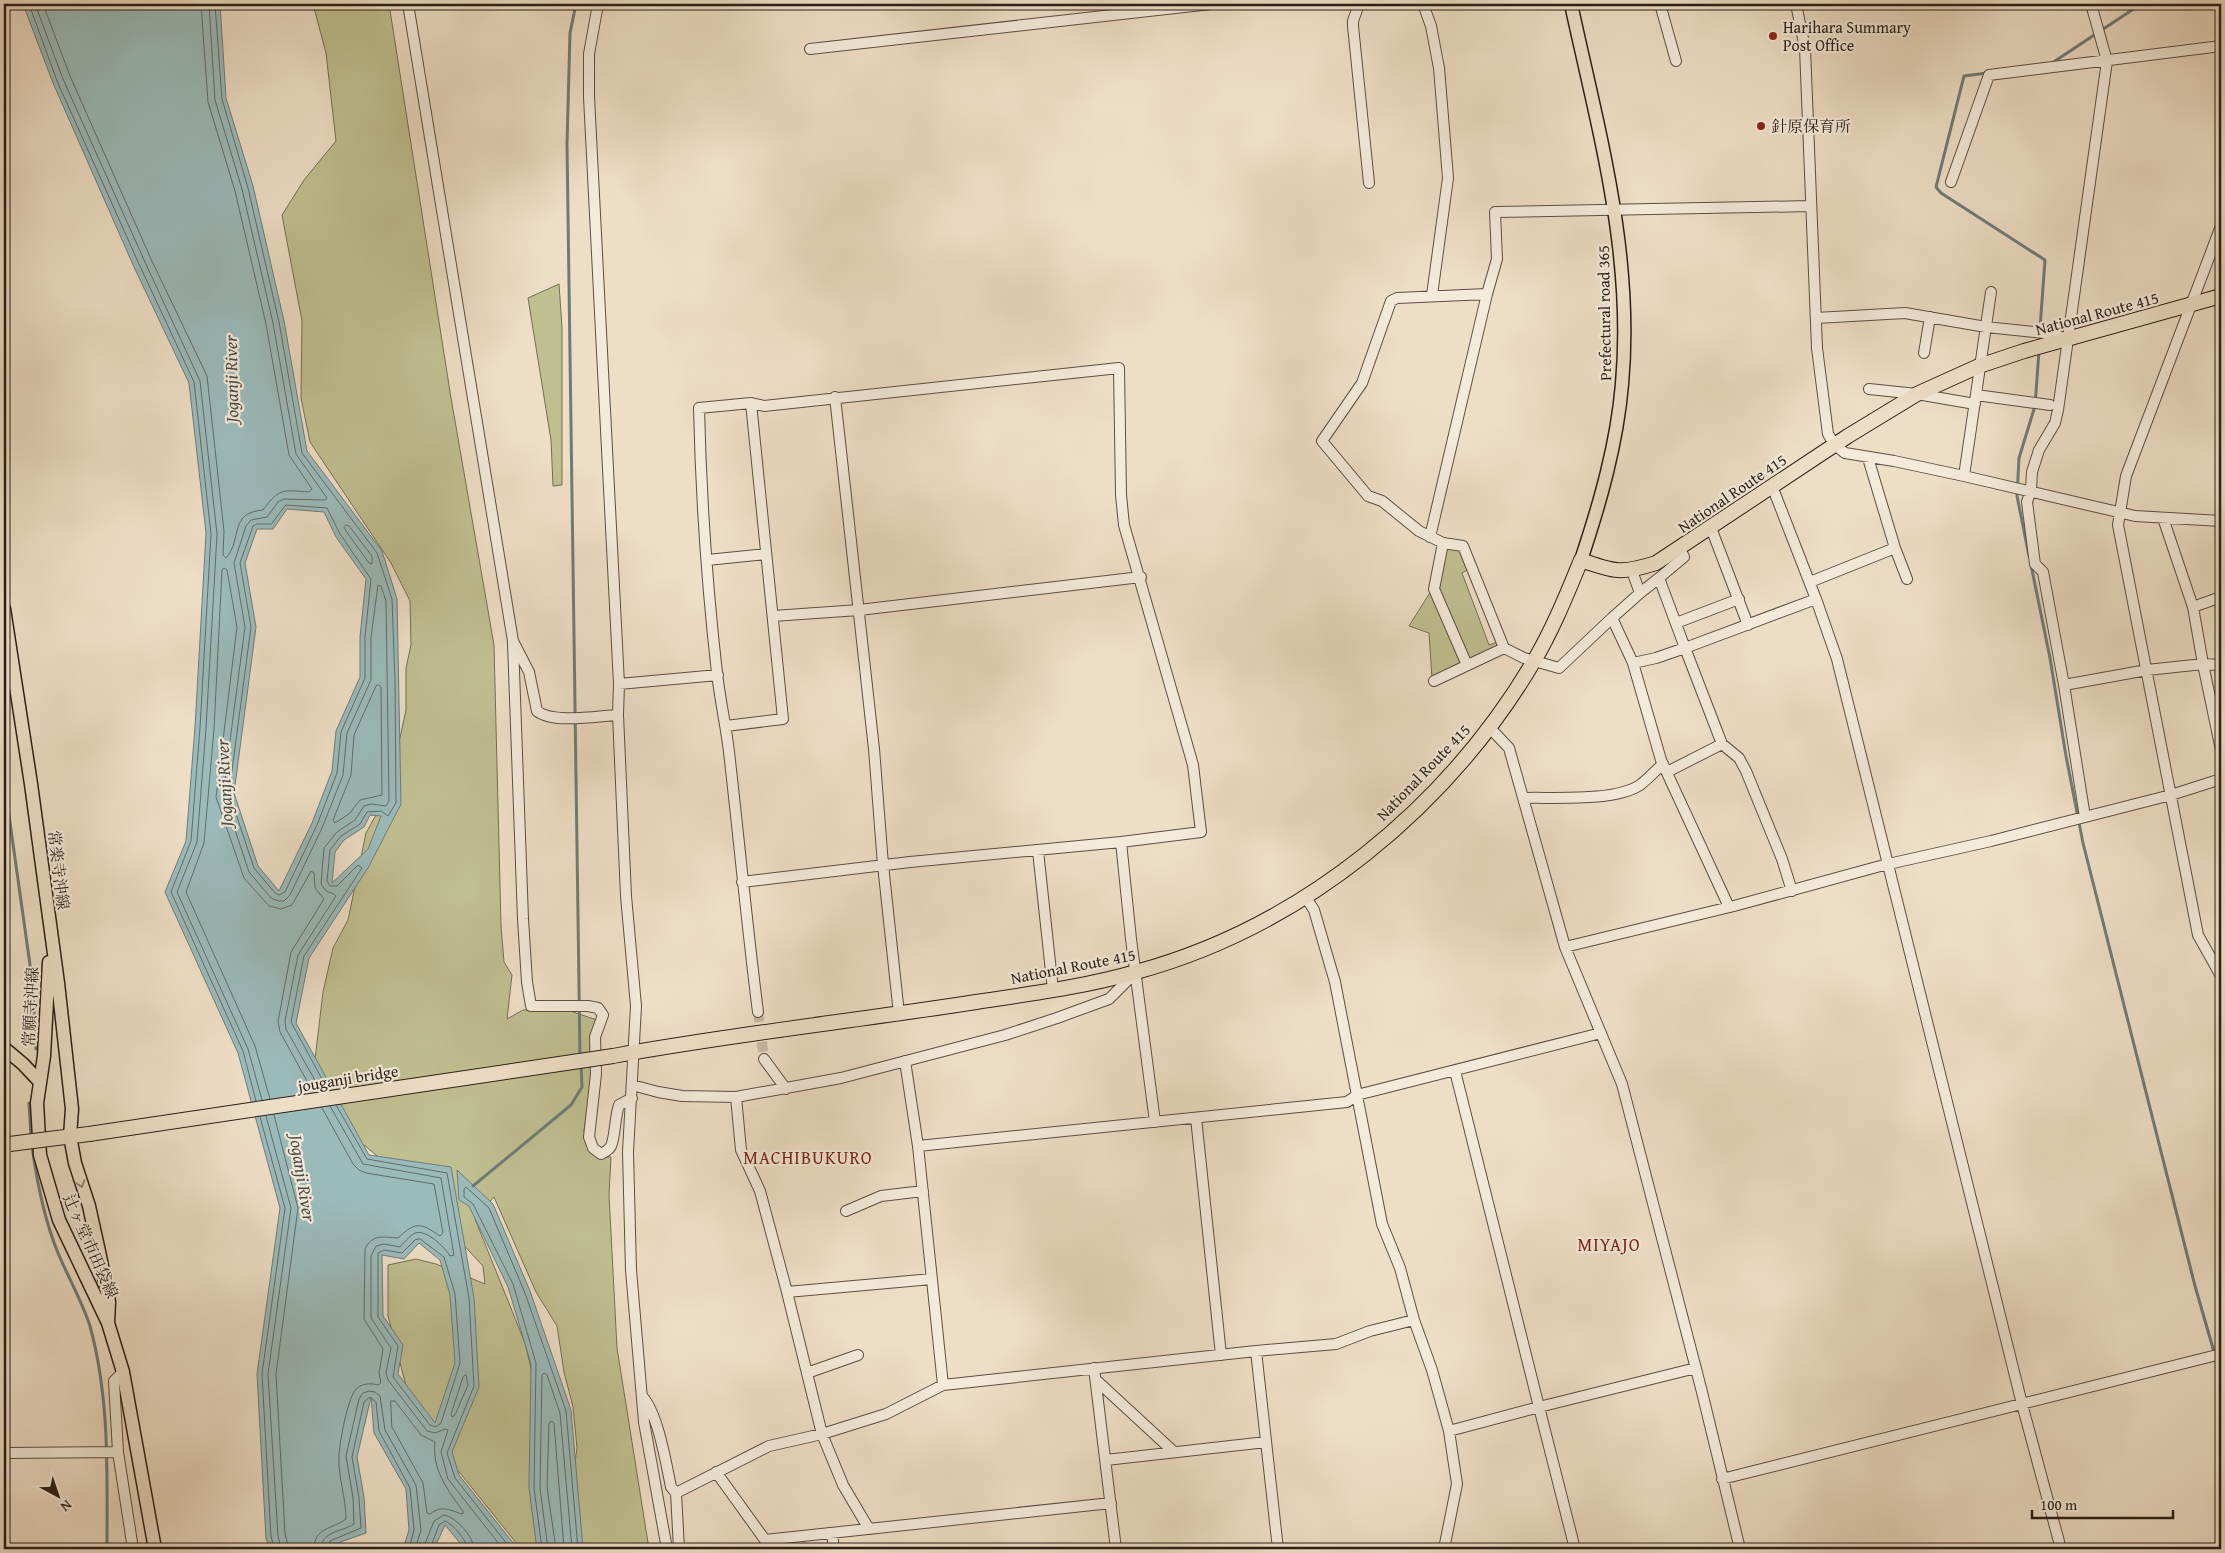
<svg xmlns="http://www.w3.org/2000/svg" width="2225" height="1553" viewBox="0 0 2225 1553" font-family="'Gentium Book Plus','Noto Serif JP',serif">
	<rect width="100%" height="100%" fill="#eedec6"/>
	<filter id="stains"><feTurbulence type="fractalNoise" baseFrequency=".004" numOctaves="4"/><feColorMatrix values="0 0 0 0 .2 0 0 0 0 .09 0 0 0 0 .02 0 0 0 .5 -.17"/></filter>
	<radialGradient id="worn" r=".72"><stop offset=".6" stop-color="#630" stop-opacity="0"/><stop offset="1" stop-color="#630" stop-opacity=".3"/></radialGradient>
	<path fill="#c0bf90" stroke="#756e54" d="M313,4h76l62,394 43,247 7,281 3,36 8,13 -5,44 16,-9h44l30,10 -4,53 -9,58 3,16 9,9 15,1 -2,38 8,153 32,201h-84l1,-24 11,-77 -4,-41 -9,-35 -7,-46 -21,-34 -42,-95 -19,22 50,124 12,51v155h-16l-85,-106 -30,-57 -18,-70v-51l28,-6 20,5 49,20 -2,-18 -89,-96 -42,-35 -38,-67 9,-76 10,-44 15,-28 18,-87 22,-40 18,-83v-42l5,-23 -1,-44 -19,-38 -81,-121 -9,-44 1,-77 -20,-106 22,-35 32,-39 -10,-88z
		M559,284l3,44v157l-9,1 -2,-46 -23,-142z
		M1447,548l15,2 7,19 -7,4 27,72 8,-3 2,7 -67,30 -3,-46 -20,-7 22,-35z"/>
	<path fill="#9bbbbb" stroke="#6e7c79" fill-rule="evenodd" d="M23,4h197l6,94 27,88 31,135 23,130 75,100 15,48 4,205 -33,64 -59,90 -13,65 73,132 82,12 23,131 5,89 -27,65 7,23 59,74h-53l-20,-24 -11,24h-31l6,-19 -3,-41 -32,-56 -3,-36 -14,60 7,40 2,36 -34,12v4h-61l-5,-10 -9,-165 23,-166 -42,-155 -73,-161 21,-51 9,-114 11,-194 -17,-150 -55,-116 -81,-184zM287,509l37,3 12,25 30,42 -6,58v40l-24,54 -4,40 -20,52 -33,68 -21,-25 -24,-73 22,-166 -11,-64 12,-34h16zM370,815l11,1 -13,33 -36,34 3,-31 9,-12 20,-13zM419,1243l21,17 10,35 5,68 -20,60 -37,-49 5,-29 -20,-29 -1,-61 22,4z
		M457,1170l36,34 37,87 41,119 12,139h-46l-8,-61 2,-124 -23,-77 -39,-81 -10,-6z"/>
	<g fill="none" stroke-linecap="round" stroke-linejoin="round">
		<path stroke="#626c69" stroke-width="1" d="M29,4l28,77 82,183 55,118 17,152 -11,194 -9,113 -20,51 72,159 13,50
			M35,4l28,75 82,183 55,119 17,153 -11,194 -9,114 -20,50 71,157 14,51
			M43,4l27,72 81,183 56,117 17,155 -1,24 3,3c17,-19 2,-45 37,-48 16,-22 20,-20 46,-18l3,-3 -23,-34 -23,-131 -31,-133 -27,-89 -7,-98
			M209,4l6,96 27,89 31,134 23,131 31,44 -2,2 -41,-1 -6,3 -11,15 -16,3 -5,6 -12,37 11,64 -22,167 26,78 22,26 7,3h6l6,-6 32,-67 21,-53 4,-42 24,-53v-43l7,-52 3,1 5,15 3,200 -3,5 -15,-2 -7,2 -9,14 -18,12 -13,16 -3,36 5,7 8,3 2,2 -38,59 -13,66 1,8 35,62
			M215,4l7,95 26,89 31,134 23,131 75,100 15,46 3,83 1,121 -8,13 -7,-5 -14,1 -7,12 -19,12 -11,14 -3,31 3,5h7l21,-21 4,3 -58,88 -13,66 37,68
			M286,505l41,3 13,26 31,45 -6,58v41l-24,54 -4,41 -20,52 -32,67 -6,3 -4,-2 -21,-25 -25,-75 22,-166 -11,-64 13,-37 4,-2h14z
			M346,525l3,1 23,30v8l-3,-1 -23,-32 -2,-4z
			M379,685l2,2 1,108 -22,5 -11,14 -14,9 -2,-3 18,-45 3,-40 22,-49z
			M270,1099l-15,-53 -69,-154 18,-49 10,-114 8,-159 2,-2 3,2 10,57 -21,170 28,81 25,28 12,3 11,-4 19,-34 3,2 1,15 9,11 -33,53 -13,70 2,10 33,60
			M336,1105l31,54 80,14 22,125 5,88 -27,67 8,25 56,71
			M330,1106l33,58 78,14 13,77 -4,1c-5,-9 -24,-27 -35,-23 -6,3 -11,10 -15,14l-16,-3 -8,2 -5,10v62l20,30 -5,25 2,7 39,51 8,2 10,-4 3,1 -7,22 7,27 55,70
			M274,1115l24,93 -22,166 9,160 4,15
			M266,1116l25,92 -23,166 10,162 3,13
			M260,1117l25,91 -23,166 9,163 4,12
			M420,1239l24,18 11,37 5,69 -19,60 -5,4 -6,-2 -37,-48 5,-31 -20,-29v-64l6,-3 18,3 13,-13z
			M466,1375l2,10 -13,30 -3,2 -1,-3 12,-37z
			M391,1401h4l26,34 14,7c-3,28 12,47 28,69v3c-13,-3 -20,-10 -33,0l-3,-1 -4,-30 -31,-56z
			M314,1549c0,-22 19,-20 32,-30 0,-21 -8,-42 -7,-62 0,-13 9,-60 17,-68 7,-6 14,-6 22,-4l3,-2 -2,-10 4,-24 -19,-30 1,-70c7,-15 18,-12 33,-11 17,-16 22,-16 42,-2l3,-3 -9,-49 -68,-11 -7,-3 -6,-6 -31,-56
			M321,1549c0,-18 21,-17 33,-25l-1,-26 -7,-42 13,-57 4,-6 6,-2 6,1 5,4 5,34 31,55 5,45 -6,19
			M327,1549l3,-8 31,-13 -2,-30 -7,-41 12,-55 6,-5 6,5 3,29 31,57 4,42 -5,19
			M423,1549l11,-28 10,-6c12,2 30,22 30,34
			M430,1549l9,-24 6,-4c8,3 22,20 23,28
			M542,1549l-8,-61 2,-125 -23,-79 -40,-80 -9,-7v-8l2,-2 23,21 36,85 41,118 12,138
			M548,1549l-8,-61 2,-113 2,-2 3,2 13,38 12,136
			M556,1549l-9,-62 2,-63 2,-3 3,2 10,126"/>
		<path stroke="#6e7c79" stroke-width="3" d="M576,4l-6,29 -3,111 13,913
			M2052,63l89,-59
			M1987,73l-23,3 -28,111 5,6 104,67 -6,82
			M2029,556l-12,-60 2,-38 16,-52 4,-55
			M2031,565l19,93 16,98 17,87 112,443 26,90
			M4,780l28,199 4,70
			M29,1103l2,34
			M32,1146c5,37 12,73 26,107 10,24 24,48 32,73 20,73 17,148 17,223
			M473,1186l98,-81 11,-18 -1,-24"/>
		<path stroke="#c7b8a3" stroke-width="10" stroke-dasharray="10 5" stroke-linecap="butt" d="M758,1012l6,47"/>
		<g stroke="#5b4e43" stroke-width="12">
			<path id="minor" d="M408,4l105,637 16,31 8,39c16,13 60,5 81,4
				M598,4l-9,50v43l30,587 -1,31 8,181 10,110 -8,146 3,118 13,152 23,127
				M1359,4l-6,17v5l16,157
				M1423,4l8,22 8,42 9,110 -16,117
				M1660,4l16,57
				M1796,4l9,44 12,300 11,86 7,11 10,8 49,8 70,15 171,40 86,5
				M2091,4l16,57 -49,349 -3,13 -16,27 -7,22 -1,18 -4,12 8,62 8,8 21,113 83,-15 56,-6 18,86
				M810,49l401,-45
				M1951,182l38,-107 232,-29
				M2221,226l-95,250 -8,49 80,410 23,41
				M1487,294l10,-35 -2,-47 316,-6
				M1816,318l89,-5 81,14 67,7 14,5
				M1924,353l6,-36
				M1869,389l48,5 58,10
				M1976,395l74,10
				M835,397l39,352 9,116 16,149
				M1868,458l27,90
				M1964,476l27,-184
				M2163,518l30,89
				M1711,528l37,97
				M1430,537l57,-243 -90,4 -6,3 -29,82 -40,58 46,55 14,5 37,30 24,12
				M707,560l59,-6
				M1632,571l8,22 -28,25 21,45 28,97 68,147
				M1659,578l25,-21 -4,-8
				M1810,582l85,-34 12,31
				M1640,593l19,-15 26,70 131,-49 -44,-113
				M2221,597l-28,10 10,57 18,1
				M1816,599l21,60 185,745 39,145
				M773,616l86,-6 282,-33
				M1676,623l63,-24
				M513,643l10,276 4,63 4,24h57l10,2 5,7 -8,22 1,37 -7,63 4,11 8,6c4,-2 8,-4 10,-8 4,-8 4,-30 8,-41l13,-7
				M1633,663l23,-5 29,-10 37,96 -55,28
				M1467,665l-33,-76 9,-46 20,3 41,102
				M1434,681l70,-33 20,10 35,10 53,-50
				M619,684l99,-9
				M2064,685l21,132
				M726,726l57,-7 -32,-316
				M1490,728l19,20 56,199 57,137 80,308 38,157
				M1722,744l17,14 7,13 36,88 10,32
				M1523,798c31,-1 91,4 117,-13 8,-6 16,-15 23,-21
				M1121,842l10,97 24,183
				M1038,851l15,139
				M742,882l168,-20 211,-20 80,-10 -8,-67 -69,-240 -3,-30 -2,-127 -355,38 -13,-3 -52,5c2,89 8,177 18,265 3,27 9,53 12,79 10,87 18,174 29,260
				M1305,896l9,14 21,72 47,242 18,44 14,52 18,50 17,61 8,53 -13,65
				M1565,947l169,-41 150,-41 107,-24 180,-46 50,-16
				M764,1059l22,30
				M905,1061l13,85 25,239
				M1455,1071l84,336 157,-39
				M632,1085l26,7 24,4 54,1 105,-19 164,-43 52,-17 52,-19 26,-26
				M736,1097l5,53 19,41 27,101 35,142 21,51 26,44
				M1196,1118l25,237
				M918,1146l429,-44 10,-7 244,-62
				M846,1211l35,-15 42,-5
				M787,1292l145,-13
				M1256,1351l22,198
				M1094,1368l22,181
				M807,1373l51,-18
				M1096,1380l78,72
				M642,1396c16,17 24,67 29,91l5,6
				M1449,1431l90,-24 36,142
				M118,1452l15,97
				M4,1453l114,-1 -4,-71 9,-9
				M1106,1460l160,-18
				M716,1472l49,68 346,-37
				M1722,1479l499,-125
				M832,1533l2,16
				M679,1549l-3,-56 93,-47 53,-12 64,-20 57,-29 313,-34 80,-7 34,-13 44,-11"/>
		</g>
		<g stroke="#2a1e17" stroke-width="15">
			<path id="major" d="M1571,4c27,125 63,250 51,380 -5,60 -22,119 -41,176
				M4,609l27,175 27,199 14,126 -2,27 5,27 14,43 11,50 9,46 -1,21
				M49,962l-5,94 -7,47 3,52 19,65 49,103 15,49 32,177
				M4,1048l19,16 17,18"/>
		</g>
		<g stroke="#2a1e17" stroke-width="16">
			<path id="highway" d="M613,1056c120,-22 242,-35 363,-54 53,-8 108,-15 160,-30 166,-45 311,-164 398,-311 19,-32 33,-67 47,-101 33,12 41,14 75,3l192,-127 69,-42 62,-28 45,-15 197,-55
				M49,1139l40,-5"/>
		</g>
		<use href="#minor" stroke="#f4eada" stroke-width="10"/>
		<use href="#major" stroke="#eedec6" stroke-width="12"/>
		<use href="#highway" stroke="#eedec6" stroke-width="14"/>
		<g stroke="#2a1e17" stroke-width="16" stroke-linecap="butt">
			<path id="highway-bridge" d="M89,1134l524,-78
				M10,1144l39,-5"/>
		</g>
		<use href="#highway-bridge" stroke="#eedec6" stroke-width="14"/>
	</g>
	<defs><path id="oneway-chevron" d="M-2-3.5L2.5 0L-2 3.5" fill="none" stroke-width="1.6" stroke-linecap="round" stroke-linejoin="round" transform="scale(1.25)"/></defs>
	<use stroke="#968877" href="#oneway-chevron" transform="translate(81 1184) rotate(72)"/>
	<g fill="#8f2418" stroke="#f4eada" stroke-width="2">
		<circle cx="1773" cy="36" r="5"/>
		<circle cx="1761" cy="126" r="5"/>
	</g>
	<g text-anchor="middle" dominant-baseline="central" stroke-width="4.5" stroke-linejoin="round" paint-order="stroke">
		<g font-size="16" fill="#2a1e17" stroke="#f4eada" text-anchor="start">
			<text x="1783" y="27">Harihara Summary<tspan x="1783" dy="18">Post Office</tspan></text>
			<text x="1771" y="126">針原保育所</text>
		</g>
		<g font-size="16" fill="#2a1e17" stroke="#f4eada">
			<text transform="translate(1604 313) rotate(-91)">Prefectural road 365</text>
			<text transform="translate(2097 313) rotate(-15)">National Route 415</text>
			<text transform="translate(1732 493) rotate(-34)">National Route 415</text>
			<text transform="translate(1423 772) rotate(-46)">National Route 415</text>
			<text transform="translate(59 870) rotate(83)">常楽寺沖線</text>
			<text transform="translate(1073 966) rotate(-11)">National Route 415</text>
			<text transform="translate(30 1007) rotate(-87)">常願寺沖線</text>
			<text transform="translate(348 1078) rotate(-9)">jouganji bridge</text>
			<text transform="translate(91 1246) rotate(66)">辻ヶ堂市田袋線</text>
		</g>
		<g font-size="18" font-style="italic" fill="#4c4d48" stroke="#f4eada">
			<text transform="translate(231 379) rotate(-91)">Joganji River</text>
			<text transform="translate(224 783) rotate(-93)">Joganji River</text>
			<text transform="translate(303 1178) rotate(81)">Joganji River</text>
		</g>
		<g font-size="18" letter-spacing="1" fill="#7a1f14" stroke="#f4eada">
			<text x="808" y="1157">MACHIBUKURO</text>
			<text x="1609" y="1244">MIYAJO</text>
		</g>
	</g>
	<rect width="2225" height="1553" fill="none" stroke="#eedec6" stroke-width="20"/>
	<rect x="5" y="5" width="2215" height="1543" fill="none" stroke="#2a1e17" stroke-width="2.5"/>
	<rect x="10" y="10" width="2205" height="1533" fill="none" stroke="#2a1e17"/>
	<g transform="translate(58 1496) rotate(140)" stroke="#f4eada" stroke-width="4" paint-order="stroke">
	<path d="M0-4L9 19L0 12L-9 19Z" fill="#2a1e17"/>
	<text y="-8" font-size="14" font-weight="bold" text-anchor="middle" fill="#2a1e17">N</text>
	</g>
	<path d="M2032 1510v8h141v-8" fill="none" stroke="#2a1e17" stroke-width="2.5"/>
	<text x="2040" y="1510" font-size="15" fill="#2a1e17" stroke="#f4eada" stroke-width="4" paint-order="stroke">100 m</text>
	<rect width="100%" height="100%" filter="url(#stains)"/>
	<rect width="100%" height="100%" fill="url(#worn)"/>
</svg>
